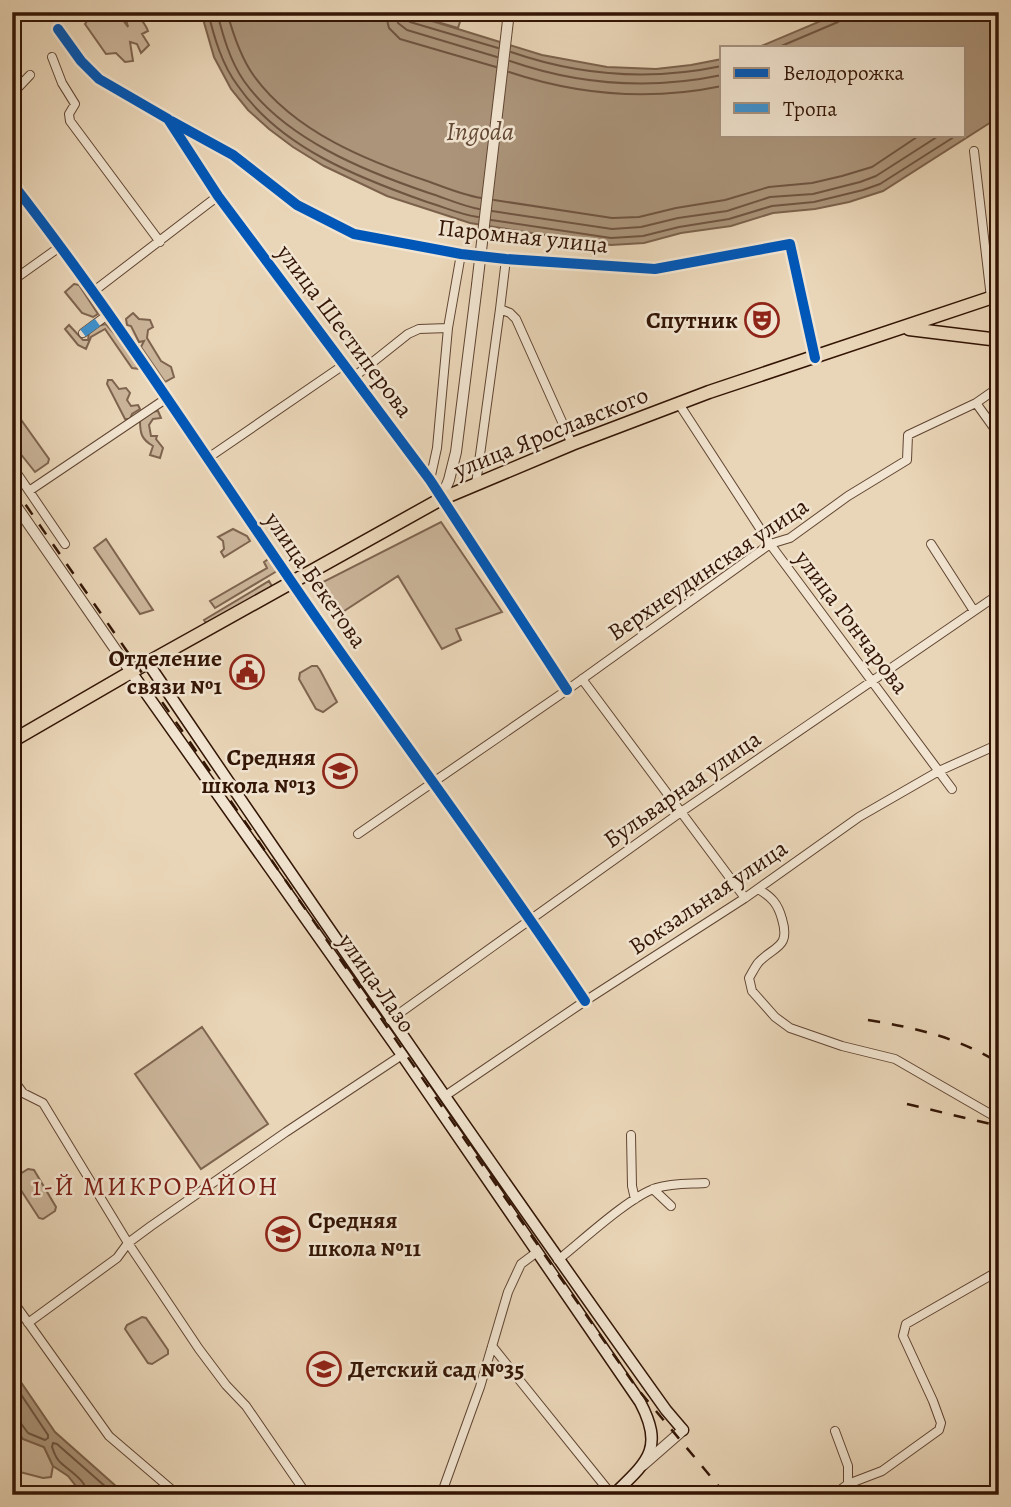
<svg xmlns="http://www.w3.org/2000/svg" width="1011" height="1507" viewBox="0 0 1011 1507" font-family="Alegreya,serif">
	<rect width="100%" height="100%" fill="#e9d5b7"/>
	<filter id="stains"><feTurbulence type="fractalNoise" baseFrequency=".00286" numOctaves="4"/><feColorMatrix values="0 0 0 0 .2 0 0 0 0 .09 0 0 0 0 .02 0 0 0 .5 -.17"/></filter>
	<radialGradient id="worn" r=".72"><stop offset=".6" stop-color="#630" stop-opacity="0"/><stop offset="1" stop-color="#630" stop-opacity=".3"/></radialGradient>
	<path fill="#cab499" stroke="#7e644f" stroke-width="2" d="M93,12h15l3,2 6,-2 11,15 -4,-15c12,0 20,9 24,19l-6,3 7,11 -8,8 -4,-9 -7,-2 3,19 -8,1 -9,-9 -10,1 -21,-30z
		M403,12h60l-5,16z
		M74,284l5,1 19,29 -5,3 -11,-4 -17,-21z
		M133,313l6,6 11,1 3,7 -5,3 -1,8 14,23 10,6 3,10 -9,5 -24,-35 3,-6 -5,1 -8,-16 -4,-1 -1,-6z
		M106,324c10,14 30,26 34,45l-8,-1 -27,-39 -14,8 -5,12 -8,-4 -13,-16 4,-4 14,15h5l1,-8 7,-6z
		M108,380h4l7,9 7,-1 4,5 -3,7 4,6 7,-1 2,4 -8,5 -2,5h-5l-18,-35z
		M12,407l37,52 -1,4 -13,9 -23,-29z
		M158,411l3,7 -8,1 -4,6 2,11h6l-1,3 7,9 -3,10 -10,-3 3,-9c-12,-7 -13,-13 -13,-26l7,-8z
		M441,522l61,90 -46,17 5,11 -19,9 -44,-73 -60,39 -21,-30z
		M233,529l14,7 3,5 -26,16 -3,-5 3,-3 -1,-8 -5,-4z
		M106,539l47,71 -13,4 -46,-66z
		M270,558l7,13 -62,37 -5,-7 57,-33 -3,-6z
		M269,581l4,7 -67,35 -2,-3z
		M312,666h5l3,4 17,32 -14,10 -7,-3 -17,-30 1,-6z
		M202,1027l66,97 -67,45 -66,-95z
		M28,1169l6,1 22,37 -1,4 -12,8 -4,-1 -24,-37 2,-5z
		M142,1317l4,1 22,32v4l-16,10 -4,-1 -23,-34 2,-4z
		M12,1423l11,16 21,8 9,19 -2,11 -8,1 -31,-8z"/>
	<path fill="#ab947a" stroke="#7b614b" stroke-width="2" d="M201,12h202l139,43 65,12 49,2 35,-4 31,-6v76h242v-88h-205l83,-35h157v105l-116,74 -34,11 -34,7 -42,4 -42,13 -50,7 -37,10 -33,2 -36,-5 -105,-17 -83,-27 -63,-30 -31,-19 -24,-18 -21,-19 -17,-21 -17,-32z
		M12,1369l43,63 71,63h-43l-15,-19 -15,-10 -9,-19 -21,-8 -11,-16z"/>
	<g fill="none" stroke-linecap="round" stroke-linejoin="round">
		<path stroke="#6f5440" stroke-width="2" d="M208,12c6,25 14,53 30,74 43,62 121,92 189,116 17,5 34,13 51,15
			M217,12c6,24 13,49 27,69 41,58 120,90 185,112 16,5 33,13 50,16
			M227,12c6,22 14,46 27,64 41,56 113,85 176,106 16,6 33,13 51,16
			M385,12l4,16 11,11 96,28
			M396,12l2,11 9,7 90,27
			M405,12l1,6 4,4 88,26
			M779,47l59,-25 4,-4v-6
			M511,52c69,24 139,29 211,14
			M510,61c69,24 140,29 212,14
			M509,72c69,23 141,29 213,14
			M494,200l118,18 27,-1 37,-9 49,-8 44,-13 43,-4 30,-7 30,-9 48,-32
			M492,211l120,18 29,-2 37,-9 49,-7 43,-14 43,-3 47,-12 16,-6 64,-41
			M491,220l120,18 32,-2 36,-9 50,-8 43,-13 42,-4 49,-12 17,-6 77,-49
			M12,1381l36,54v3l-3,2 -17,-7 -8,-11 -8,-2
			M88,1495c-2,-15 -17,-23 -27,-32 -5,-4 -7,-10 -9,-16l1,-4 4,1 58,51"/>
		<g stroke="#604532" stroke-width="10">
			<path id="minor" d="M46,12l2,4
				M58,29l23,32 18,18 69,40 50,77 212,284 137,210
				M52,57l10,26 13,21 -6,10 1,7 90,121
				M12,94l18,-19
				M171,120l62,35 64,50 57,29 107,20 45,5 149,10 135,-25 25,114
				M974,151l17,147
				M12,183c100,128 187,264 279,398 96,141 200,277 294,420
				M506,259l-6,50 10,4 6,6 56,125
				M12,281l49,-35
				M94,291l124,-95
				M83,333l27,-20
				M354,377l54,-43 11,-5 29,-1
				M976,403l23,32
				M679,404l91,140 182,245
				M208,458l137,-94
				M12,466l53,78
				M430,480l7,-32 11,-120 13,-74
				M476,484l24,-175
				M29,491l138,-93
				M931,544l43,67
				M582,679l163,219
				M358,834l209,-144 203,-146 20,-6 58,-42 59,-36 1,-25 68,-32 23,-16
				M758,889c14,8 20,15 24,30 9,30 -9,27 -24,44 -3,4 -6,10 -9,15l3,13 23,26 15,11 52,18 53,13 104,60
				M390,1020l291,-208 318,-218
				M12,1078l11,15 20,10 85,140 71,106 27,36 20,21 61,89
				M445,1096l140,-95 160,-103 114,-81 80,-46 60,-27
				M631,1135l1,51 3,13
				M653,1189l18,17
				M558,1260c24,-19 71,-63 98,-72 16,-5 33,-4 49,-5
				M12,1300l97,136 69,59
				M28,1323l89,-65 11,-15 23,-17 135,-94 116,-77
				M492,1346l120,149
				M835,1431l13,35v18
				M441,1495l39,-108 28,-95 13,-28 16,-12
				M834,1495l14,-11 34,-13 57,-41 2,-7 -8,-22 -30,-65 3,-12 89,-51"/>
		</g>
		<g stroke="#604532" stroke-width="12">
			<path id="tertiary" d="M441,499l8,-19 7,-28 21,-167
				M12,500l119,172
				M643,1465l40,-35"/>
		</g>
		<g stroke="#331505" stroke-width="13">
			<path id="secondary" d="M148,663c170,251 342,501 518,747l17,20
				M131,672l271,383 238,347c25,47 7,60 -27,93"/>
		</g>
		<g stroke="#331505" stroke-width="15">
			<path id="primary" d="M909,329l90,11
				M12,741l119,-69 310,-173 131,-55 137,-52 290,-97"/>
		</g>
		<use href="#minor" stroke="#f1e4d0" stroke-width="8"/>
		<use href="#tertiary" stroke="#f1e4d0" stroke-width="10"/>
		<use href="#secondary" stroke="#f1e4d0" stroke-width="10"/>
		<use href="#primary" stroke="#e9d5b7" stroke-width="12"/>
		<path stroke="#331505" stroke-width="2.5" stroke-dasharray="12 12" stroke-linecap="butt" d="M12,485l624,902 90,108
			M868,1020c48,8 89,17 131,43
			M907,1104l92,22"/>
		<g stroke="#604532" stroke-width="12" stroke-linecap="butt">
			<path id="tertiary-bridge" d="M477,285l32,-273"/>
		</g>
		<use href="#tertiary-bridge" stroke="#f1e4d0" stroke-width="10"/>
		<path stroke="#3d93d1" stroke-width="9" stroke-dasharray="18 9" stroke-linecap="butt" d="M83,333l27,-20"/>
		<g stroke="#f1e4d0" stroke-width="15">
			<path id="cycleway" d="M58,29l23,32 18,18 69,40 50,77 212,284 137,210
				M171,121l62,34 64,50 57,29 107,20 45,5 149,10 135,-25 25,114
				M12,183c100,128 187,264 279,398 96,141 200,277 294,420"/>
		</g>
		<use href="#cycleway" stroke="#0057b8" stroke-width="10"/>
	</g>
	<defs>
		<g id="theatre-ring" transform="scale(1.75)"><circle r="9.5" fill="#f1e4d0" stroke="#8f2418" stroke-width="1.5"/><path d="M-5-5.5Q0-4 5-5.5V0Q5 5 0 6Q-5 5-5 0ZM-3.3-2.5H-1v1.5H-3.3ZM1-2.5H3.3v1.5H1ZM-2.8 1Q0 5.5 2.8 1Z" fill="#8f2418"/></g>
		<g id="civic-ring" transform="scale(1.75)"><circle r="9.5" fill="#f1e4d0" stroke="#8f2418" stroke-width="1.5"/><path d="M-.6-6.5H3V-4.5H.6V-3L4-1V1h2V6H-6V1h2V-1L-.6-3ZM-1.2 2.5V6h2.4V2.5Z" fill="#8f2418"/></g>
		<g id="school-ring" transform="scale(1.75)"><circle r="9.5" fill="#f1e4d0" stroke="#8f2418" stroke-width="1.5"/><path d="M0-5L7-2L0 1L-7-2ZM-4 1L0 2.5L4 1V4Q0 6-4 4Z" fill="#8f2418"/></g>
	</defs>
	<g fill-rule="evenodd">
		<use href="#theatre-ring" x="762" y="320"/>
		<use href="#civic-ring" x="247" y="672"/>
		<use href="#school-ring" x="340" y="771"/>
		<use href="#school-ring" x="283" y="1234"/>
		<use href="#school-ring" x="324" y="1369"/>
	</g>
	<g text-anchor="middle" dominant-baseline="central" stroke-width="5" stroke-linejoin="round" paint-order="stroke">
		<g font-size="24" fill="#331505" stroke="#f1e4d0">
			<text transform="translate(523 236) rotate(6)">Паромная улица</text>
			<text transform="translate(345 331) rotate(53)">улица Шестиперова</text>
			<text transform="translate(551 432) rotate(-22)">улица Ярославского</text>
			<text transform="translate(708 569) rotate(-34)">Верхнеудинская улица</text>
			<text transform="translate(316 580) rotate(55)">улица Бекетова</text>
			<text transform="translate(852 622) rotate(53)">улица Гончарова</text>
			<text transform="translate(682 789) rotate(-35)">Бульварная улица</text>
			<text transform="translate(708 897) rotate(-34)">Вокзальная улица</text>
			<text transform="translate(377 983) rotate(55)">улица Лазо</text>
		</g>
		<g font-size="24" font-weight="bold" fill="#331505" stroke="#f1e4d0" text-anchor="end">
			<text x="738" y="320">Спутник</text>
			<text x="222" y="658">Отделение<tspan x="222" dy="28">связи №1</tspan></text>
			<text x="316" y="757">Средняя<tspan x="316" dy="28">школа №13</tspan></text>
			<text x="308" y="1220" text-anchor="start">Средняя<tspan x="308" dy="28">школа №11</tspan></text>
			<text x="348" y="1369" text-anchor="start">Детский сад №35</text>
		</g>
		<g font-size="26" font-style="italic" fill="#634834" stroke="#f1e4d0">
			<text x="480" y="131">Ingoda</text>
		</g>
		<g font-size="26" letter-spacing="2" fill="#7a1f14" stroke="#f1e4d0">
			<text x="156" y="1186">1-Й МИКРОРАЙОН</text>
		</g>
	</g>
	<rect width="1011" height="1507" fill="none" stroke="#e9d5b7" stroke-width="42"/>
	<rect x="14" y="14" width="983" height="1479" fill="none" stroke="#331505" stroke-width="3.5"/>
	<rect x="21" y="21" width="969" height="1465" fill="none" stroke="#331505" stroke-width="2"/>
	<rect x="720" y="46" width="245" height="91" fill="#f1e4d0" stroke="#a5917f" stroke-width="2"/>
	<rect x="734" y="68" width="35" height="10" fill="#0057b8" stroke="#a5917f" stroke-width="2"/>
	<text x="783" y="80" font-size="21" fill="#331505">Велодорожка</text>
	<rect x="734" y="103" width="35" height="10" fill="#3d93d1" stroke="#a5917f" stroke-width="2"/>
	<text x="783" y="116" font-size="21" fill="#331505">Тропа</text>
	<rect width="100%" height="100%" filter="url(#stains)"/>
	<rect width="100%" height="100%" fill="url(#worn)"/>
</svg>
